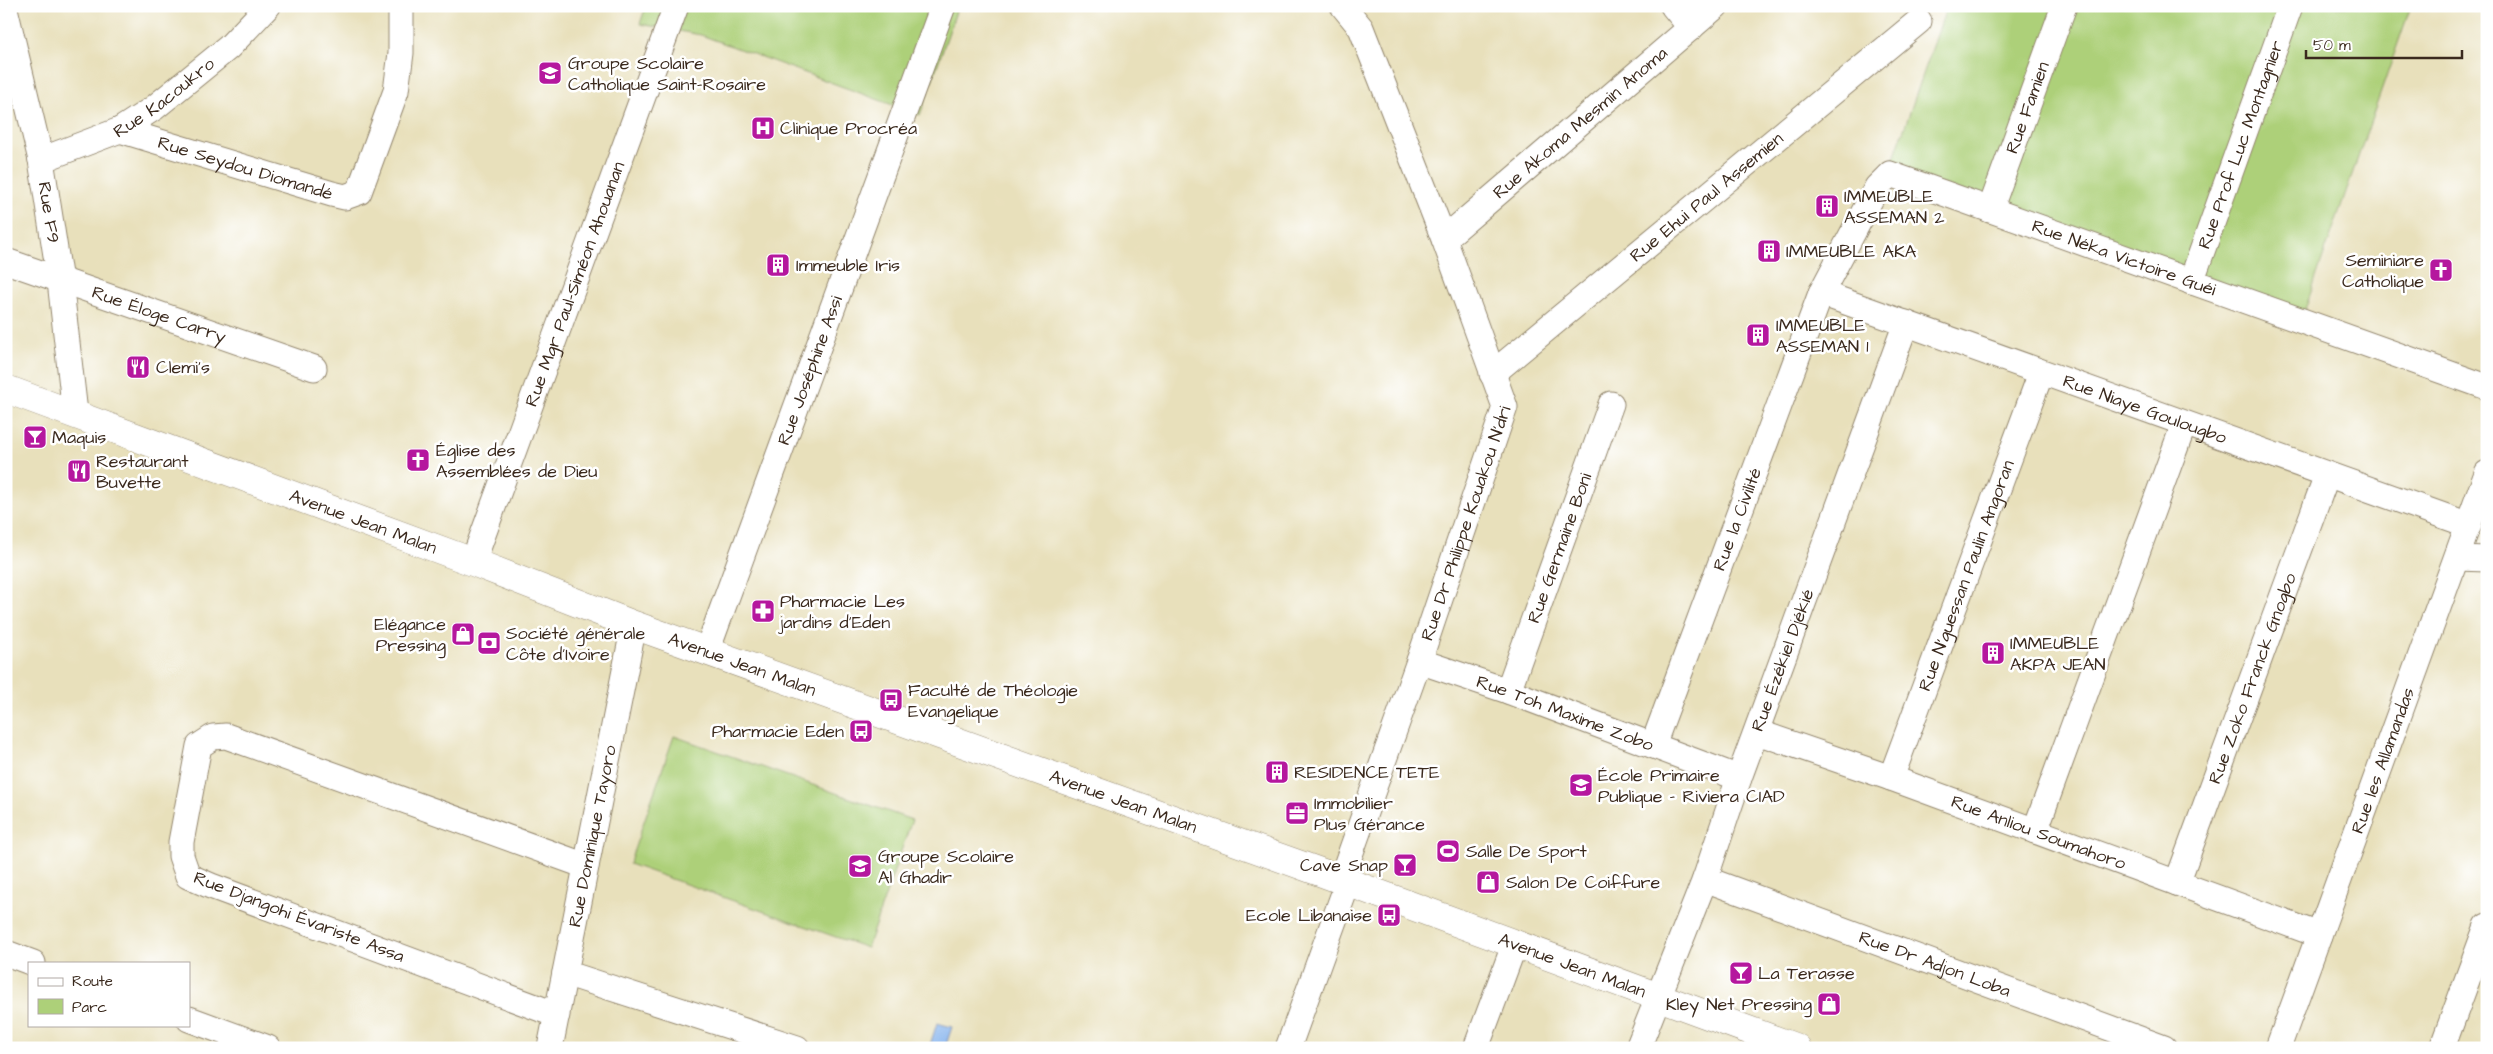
<svg xmlns="http://www.w3.org/2000/svg" width="2493" height="1054" viewBox="0 0 2493 1054" font-family="'Architects Daughter',sans-serif">
	<rect width="100%" height="100%" fill="#fff"/>
	<filter id="ink" filterUnits="userSpaceOnUse"><feTurbulence type="fractalNoise" baseFrequency=".02" numOctaves="2"/><feDisplacementMap in="SourceGraphic" scale="10" xChannelSelector="R" yChannelSelector="G"/><feConvolveMatrix kernelMatrix="1 2 1 2 8 2 1 2 1" color-interpolation-filters="sRGB"/></filter>
	<filter id="wash" filterUnits="userSpaceOnUse"><feTurbulence type="fractalNoise" baseFrequency=".0096" numOctaves="4" result="noise"/><feDisplacementMap in="SourceGraphic" scale="20" xChannelSelector="R" yChannelSelector="G"/><feGaussianBlur stdDeviation="1.12" result="paint"/><feColorMatrix in="noise" values="0 0 0 0 0 0 0 0 0 0 0 0 0 0 0 0 0 1.4 0 .05"/><feComposite in="paint" operator="in"/></filter>
	<g filter="url(#wash)">
		<rect width="100%" height="100%" fill="#e8e0bb"/>
		<path fill="#add079" stroke="#747d4c" d="M646,6h312l-38,109 -219,-80 -61,-11z
			M1947,6h464l-107,306 -413,-146z
			M674,736l238,84 -45,128 -238,-84z"/>
		<path fill="#82b1ec" stroke="#5e6e85" d="M937,1023l15,4 -7,21h-16z"/>
	</g>
	<g filter="url(#ink)">
		<g fill="none" stroke-linecap="round" stroke-linejoin="round">
			<g stroke="#92856c" stroke-width="27">
				<g id="street">
					<path d="M1673,6l18,22"/>
					<path id="s1" d="M6,13l35,147 19,121 15,132"/>
					<path id="s2" d="M120,130l212,64 13,3 14,-5 37,-101 5,-38v-47"/>
					<path id="s3" d="M41,160l79,-30 34,-22 75,-61 39,-41"/>
					<path id="s4" d="M1990,210l74,-204"/>
					<path id="s5" d="M1444,239l272,-233"/>
					<path id="s6" d="M6,261l308,107"/>
					<path id="s7" d="M2191,282l99,-276"/>
					<path id="s8" d="M1821,293l648,232"/>
					<path id="s9" d="M1492,374l427,-353"/>
					<path d="M2457,558l30,1"/>
					<path id="s10" d="M473,562l203,-556"/>
					<path id="s11" d="M707,651l236,-645"/>
					<path id="s12" d="M1419,661l89,30 231,87"/>
					<path id="s13" d="M1508,691l103,-287"/>
					<path id="s14" d="M1757,732l134,46 428,157"/>
					<path id="s15" d="M1653,745l168,-452 56,-106 13,-13 597,213"/>
					<path id="s16" d="M1891,778l150,-405"/>
					<path d="M2035,831l149,-407"/>
					<path id="s17" d="M1705,879l459,169"/>
					<path id="s18" d="M1341,880l78,-219 86,-254 -61,-168 -83,-211 -18,-22"/>
					<path id="s19" d="M2177,883l150,-408"/>
					<path d="M6,953l27,10"/>
					<path d="M565,973l232,75"/>
					<path d="M557,1015l-346,-129 -23,-10 -7,-20v-14l18,-96 14,-9 13,-1 360,130"/>
					<path d="M189,1019l79,29"/>
					<path id="s20" d="M550,1048l84,-423"/>
					<path d="M1288,1048l60,-166"/>
					<path d="M1476,1048l39,-105"/>
					<path id="s21" d="M1638,1048l67,-169 34,-101 167,-455"/>
					<path id="s22" d="M2278,1048l209,-575"/>
					<path d="M2442,1048l45,-122"/>
				</g>
			</g>
			<g stroke="#92856c" stroke-width="29">
				<g id="secondary">
					<path id="s23" d="M6,389l467,173 161,63 686,247 477,176"/>
				</g>
			</g>
			<use href="#street" stroke="#fff" stroke-width="25"/>
			<use href="#secondary" stroke="#fff" stroke-width="28"/>
		</g>
	</g>
	<defs>
		<g id="school-square" transform="scale(1.25)"><rect x="-9" y="-9" width="18" height="18" rx="4" fill="#b5179e" stroke="#fff"/><path d="M0-5L7-2L0 1L-7-2ZM-4 1L0 2.5L4 1V4Q0 6-4 4Z" fill="#fff"/></g>
		<g id="hospital-square" transform="scale(1.25)"><rect x="-9" y="-9" width="18" height="18" rx="4" fill="#b5179e" stroke="#fff"/><path d="M-5-5h3v3.5h4V-5h3V5h-3V1.5h-4V5h-3Z" fill="#fff"/></g>
		<g id="building-square" transform="scale(1.25)"><rect x="-9" y="-9" width="18" height="18" rx="4" fill="#b5179e" stroke="#fff"/><path d="M-4-6H4V6H1V3H-1V6H-4ZM-2.5-4.3h1.7v1.8h-1.7ZM.8-4.3h1.7v1.8H.8ZM-2.5-1h1.7V.8h-1.7ZM.8-1h1.7V.8H.8Z" fill="#fff"/></g>
		<g id="church-square" transform="scale(1.25)"><rect x="-9" y="-9" width="18" height="18" rx="4" fill="#b5179e" stroke="#fff"/><path d="M-1.2-6h2.4v3.5h3.3v2.4h-3.3V6h-2.4V-.1h-3.3v-2.4h3.3Z" fill="#fff"/></g>
		<g id="restaurant-square" transform="scale(1.25)"><rect x="-9" y="-9" width="18" height="18" rx="4" fill="#b5179e" stroke="#fff"/><path d="M-5-6h1v4h1v-4h1v4h1v-4h1v5L-1.5 .5V6h-2V.5L-5-1ZM5-6V6H3V1.5H1.5Q1.5-4 5-6Z" fill="#fff"/></g>
		<g id="bar-square" transform="scale(1.25)"><rect x="-9" y="-9" width="18" height="18" rx="4" fill="#b5179e" stroke="#fff"/><path d="M-6-5H6L.8 .8V4.5H3.5V6h-7V4.5H-.8V.8Z" fill="#fff"/></g>
		<g id="pharmacy-square" transform="scale(1.25)"><rect x="-9" y="-9" width="18" height="18" rx="4" fill="#b5179e" stroke="#fff"/><path d="M-2-6h4v4h4v4h-4v4h-4v-4h-4v-4h4Z" fill="#fff"/></g>
		<g id="shop-square" transform="scale(1.25)"><rect x="-9" y="-9" width="18" height="18" rx="4" fill="#b5179e" stroke="#fff"/><path d="M-5-2.5h2.3a2.7 3.5 0 0 1 5.4 0H5L5.5 6h-11ZM-1.5-2.5h3a1.5 2.3 0 0 0-3 0Z" fill="#fff"/></g>
		<g id="bank-square" transform="scale(1.25)"><rect x="-9" y="-9" width="18" height="18" rx="4" fill="#b5179e" stroke="#fff"/><path d="M-6-4H6V4H-6ZM0-2.3a2.3 2.3 0 1 0 0 4.6a2.3 2.3 0 1 0 0-4.6Z" fill="#fff"/></g>
		<g id="bus-square" transform="scale(1.25)"><rect x="-9" y="-9" width="18" height="18" rx="4" fill="#b5179e" stroke="#fff"/><path d="M-5-6H5V4H4V6H2V4H-2V6H-4V4H-5ZM-3.5-4V0h7V-4ZM-3.5 1.2v1.5H-2V1.2ZM2 1.2v1.5H3.5V1.2Z" fill="#fff"/></g>
		<g id="office-square" transform="scale(1.25)"><rect x="-9" y="-9" width="18" height="18" rx="4" fill="#b5179e" stroke="#fff"/><path d="M-6-3h4V-5.5h4V-3h4V5H-6ZM-1-4.5V-3h2v-1.5ZM-6 0V1H6V0Z" fill="#fff"/></g>
		<g id="stadium-square" transform="scale(1.25)"><rect x="-9" y="-9" width="18" height="18" rx="4" fill="#b5179e" stroke="#fff"/><path d="M0-5a6.5 5 0 1 0 0 10a6.5 5 0 1 0 0-10ZM-3.5-1.8h7v3.6h-7Z" fill="#fff"/></g>
	</defs>
	<g fill-rule="evenodd">
		<use href="#school-square" x="550" y="73"/>
		<use href="#hospital-square" x="763" y="128"/>
		<use href="#building-square" x="1827" y="206"/>
		<use href="#building-square" x="1769" y="251"/>
		<use href="#building-square" x="778" y="265"/>
		<use href="#church-square" x="2441" y="270"/>
		<use href="#building-square" x="1758" y="335"/>
		<use href="#restaurant-square" x="138" y="367"/>
		<use href="#bar-square" x="35" y="437"/>
		<use href="#church-square" x="418" y="460"/>
		<use href="#restaurant-square" x="79" y="471"/>
		<use href="#pharmacy-square" x="763" y="611"/>
		<use href="#shop-square" x="463" y="634"/>
		<use href="#bank-square" x="489" y="643"/>
		<use href="#building-square" x="1993" y="653"/>
		<use href="#bus-square" x="891" y="700"/>
		<use href="#bus-square" x="861" y="731"/>
		<use href="#building-square" x="1277" y="772"/>
		<use href="#school-square" x="1581" y="785"/>
		<use href="#office-square" x="1297" y="813"/>
		<use href="#stadium-square" x="1448" y="851"/>
		<use href="#bar-square" x="1405" y="865"/>
		<use href="#school-square" x="860" y="866"/>
		<use href="#shop-square" x="1488" y="882"/>
		<use href="#bus-square" x="1389" y="915"/>
		<use href="#bar-square" x="1741" y="973"/>
		<use href="#shop-square" x="1829" y="1004"/>
	</g>
	<g text-anchor="middle" dominant-baseline="central" stroke-width="5" stroke-linejoin="round" paint-order="stroke">
		<g font-size="18" fill="#3b2a1e" stroke="#fff" text-anchor="start">
			<text x="568" y="63">Groupe Scolaire<tspan x="568" dy="21">Catholique Saint-Rosaire</tspan></text>
			<text x="780" y="128">Clinique Procréa</text>
			<text x="1844" y="196">IMMEUBLE<tspan x="1844" dy="21">ASSEMAN 2</tspan></text>
			<text x="1786" y="251">IMMEUBLE AKA</text>
			<text x="2424" y="260" text-anchor="end">Seminiare<tspan x="2424" dy="21">Catholique</tspan></text>
			<text x="796" y="265">Immeuble Iris</text>
			<text x="1776" y="325">IMMEUBLE<tspan x="1776" dy="21">ASSEMAN 1</tspan></text>
			<text x="156" y="367">Clemi's</text>
			<text x="52" y="437">Maquis</text>
			<text x="436" y="450">Église des<tspan x="436" dy="21">Assemblées de Dieu</tspan></text>
			<text x="96" y="461">Restaurant<tspan x="96" dy="21">Buvette</tspan></text>
			<text x="780" y="601">Pharmacie Les<tspan x="780" dy="21">jardins d’Eden</tspan></text>
			<text x="446" y="624" text-anchor="end">Elégance<tspan x="446" dy="21">Pressing</tspan></text>
			<text x="506" y="633">Société générale<tspan x="506" dy="21">Côte d’Ivoire</tspan></text>
			<text x="2010" y="643">IMMEUBLE<tspan x="2010" dy="21">AKPA JEAN</tspan></text>
			<text x="908" y="690">Faculté de Théologie<tspan x="908" dy="21">Evangelique</tspan></text>
			<text x="844" y="731" text-anchor="end">Pharmacie Eden</text>
			<text x="1294" y="772">RESIDENCE TETE</text>
			<text x="1598" y="775">École Primaire<tspan x="1598" dy="21">Publique - Riviera CIAD</tspan></text>
			<text x="1314" y="803">Immobilier<tspan x="1314" dy="21">Plus Gérance</tspan></text>
			<text x="1466" y="851">Salle De Sport</text>
			<text x="878" y="856">Groupe Scolaire<tspan x="878" dy="21">Al Ghadir</tspan></text>
			<text x="1388" y="865" text-anchor="end">Cave Snap</text>
			<text x="1506" y="882">Salon De Coiffure</text>
			<text x="1372" y="915" text-anchor="end">Ecole Libanaise</text>
			<text x="1758" y="973">La Terasse</text>
			<text x="1812" y="1004" text-anchor="end">Kley Net Pressing</text>
		</g>
		<g font-size="18" fill="#3b2a1e" stroke="#fff">
			<text stroke="none"><textPath href="#s3" startOffset="139">Rue Kacoukro</textPath></text>
			<text stroke="none"><textPath href="#s4" startOffset="109">Rue Famien</textPath></text>
			<text stroke="none"><textPath href="#s5" startOffset="179">Rue Akoma Mesmin Anoma</textPath></text>
			<text stroke="none"><textPath href="#s7" startOffset="146">Rue Prof Luc Montagnier</textPath></text>
			<text stroke="none"><textPath href="#s2" startOffset="131">Rue Seydou Diomandé</textPath></text>
			<text stroke="none"><textPath href="#s9" startOffset="278">Rue Ehui Paul Assemien</textPath></text>
			<text stroke="none"><textPath href="#s1" startOffset="204">Rue F9</textPath></text>
			<text stroke="none"><textPath href="#s15" startOffset="869">Rue Néka Victoire Guéi</textPath></text>
			<text stroke="none"><textPath href="#s10" startOffset="296">Rue Mgr Paul-Siméon Ahouanan</textPath></text>
			<text stroke="none"><textPath href="#s6" startOffset="162">Rue Éloge Carry</textPath></text>
			<text stroke="none"><textPath href="#s11" startOffset="299">Rue Joséphine Assi</textPath></text>
			<text stroke="none"><textPath href="#s8" startOffset="344">Rue Niaye Goulougbo</textPath></text>
			<text stroke="none"><textPath href="#s15" startOffset="241">Rue la Civilité</textPath></text>
			<text stroke="none"><textPath href="#s23" startOffset="381">Avenue Jean Malan</textPath></text>
			<text stroke="none"><textPath href="#s18" startOffset="378">Rue Dr Philippe Kouakou N'dri</textPath></text>
			<text stroke="none"><textPath href="#s13" startOffset="152">Rue Germaine Boni</textPath></text>
			<text stroke="none"><textPath href="#s16" startOffset="216">Rue N'guessan Paulin Angoran</textPath></text>
			<text stroke="none"><textPath href="#s21" startOffset="414">Rue Ézékiel Djékié</textPath></text>
			<text stroke="none"><textPath href="#s23" startOffset="786">Avenue Jean Malan</textPath></text>
			<text stroke="none"><textPath href="#s19" startOffset="218">Rue Zoko Franck Gnogbo</textPath></text>
			<text stroke="none"><textPath href="#s12" startOffset="155">Rue Toh Maxime Zobo</textPath></text>
			<text stroke="none"><textPath href="#s22" startOffset="306">Rue les Allamandas</textPath></text>
			<text stroke="none"><textPath href="#s23" startOffset="1191">Avenue Jean Malan</textPath></text>
			<text stroke="none"><textPath href="#s14" startOffset="299">Rue Anliou Soumahoro</textPath></text>
			<text stroke="none"><textPath href="#s20" startOffset="216">Rue Dominique Tayoro</textPath></text>
			<text transform="translate(299 917) rotate(21)">Rue Djangohi Évariste Assa</text>
			<text stroke="none"><textPath href="#s17" startOffset="245">Rue Dr Adjon Loba</textPath></text>
			<text stroke="none"><textPath href="#s23" startOffset="1669">Avenue Jean Malan</textPath></text>
		</g>
	</g>
	<rect width="2493" height="1054" fill="none" stroke="#fff" stroke-width="25"/>
	<rect x="28" y="962" width="162" height="65" fill="#ffffff" stroke="#b1aaa5"/>
	<rect x="38" y="978" width="25" height="8" fill="#ffffff" stroke="#b1aaa5"/>
	<text x="72" y="986" font-size="15" fill="#3b2a1e">Route</text>
	<rect x="38" y="999" width="25" height="15" fill="#add079" stroke="#b1aaa5"/>
	<text x="72" y="1012" font-size="15" fill="#3b2a1e">Parc</text>
	<path d="M2306 50v8h156v-8" fill="none" stroke="#3b2a1e" stroke-width="2.5"/>
	<text x="2313" y="50" font-size="15" fill="#3b2a1e" stroke="#ffffff" stroke-width="4" paint-order="stroke">50 m</text>
</svg>
